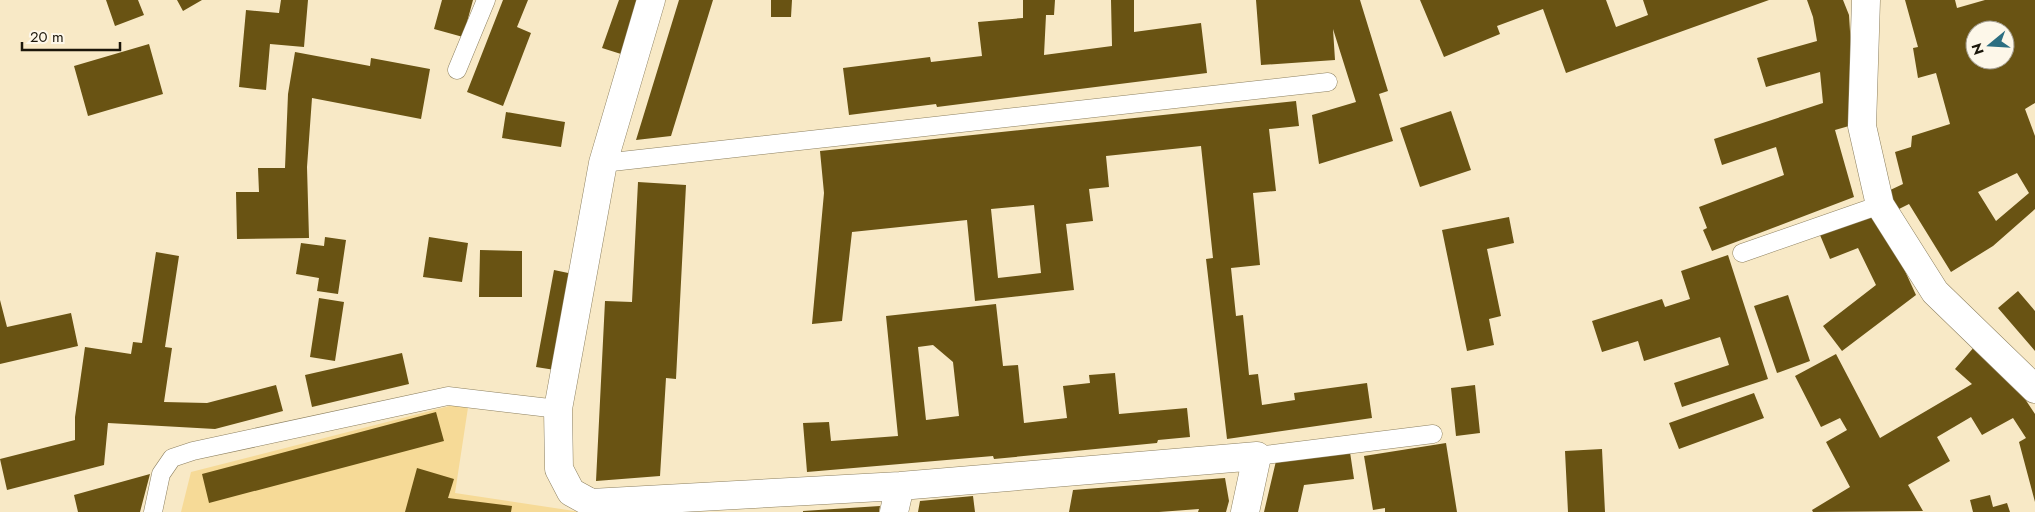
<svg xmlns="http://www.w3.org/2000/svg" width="2035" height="512" viewBox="0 0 2035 512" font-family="Jost,sans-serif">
	<rect width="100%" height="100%" fill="#f8e9c6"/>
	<path fill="#f6da97" d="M469,401l-14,92 126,19h-400l10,-40z"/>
	<path fill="#695313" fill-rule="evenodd" d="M106,0h32l6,15 -29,11z
		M177,0h25l-19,11z
		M281,0h27l-4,47 -34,-3 -4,46 -27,-3 7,-77 33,3z
		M442,0h31l-10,37 -29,-8z
		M503,0h25l-11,27 14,6 -28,73 -36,-14z
		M619,0h21l-19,54 -19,-6z
		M679,0h34l-42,136 -35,4z
		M771,0h21l-1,17h-20z
		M1023,0h32l-1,15h-8l-2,40 68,-9 -1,-46h23v32l67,-9 6,50 -270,34 -1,-3 -87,11 -6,-47 87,-11 1,5 51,-6 -4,-34 45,-4z
		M1256,0h104l28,91 -9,3 14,47 -74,23 -7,-49 44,-13 -23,-73 2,31 -74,5z
		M1420,0h186l10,27 32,-12 -5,-15h126l-203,73 -23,-64 -46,17 3,8 -56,23z
		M1807,0h36l6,15 3,49 -3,62 -14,4 19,67 -142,54 -9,-21 4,-2 -8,-21 85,-32 -8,-28 -54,18 -8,-26 109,-36 -3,-31 -54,15 -9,-29 60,-17 -4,-24z
		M1905,0h50l2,8 28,-8h50v103l-10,6 10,27v73l-42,37 -42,26 -42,-68 -12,6 -11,-18 17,-8 -8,-32 16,-5 1,-11 38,-12 -14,-51 -18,5 -5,-30 5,-1zM1975,30h30v30h-30zM2017,173l12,20 -33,28 -18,-29z
		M149,44l14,50 -75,22 -14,-50z
		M295,52l75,14 1,-8 59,11 -9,50 -109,-21 -5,69 2,71 -72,1 -1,-47h23l-1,-24h27l3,-74z
		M1296,101l3,25 -30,3 7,62 -23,2 7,72 -29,3 5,48 7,-1 6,60 9,-1 4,31 33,-5 -1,-7 73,-10 5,35 -145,21 -21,-180 7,-1 -12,-112 -95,10 3,31 -20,2 4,32 -27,3 8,66 -99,11 -8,-81 -115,12 -10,89 -30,3 12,-131 -4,-42zM1034,205l7,68 -43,5 -7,-69z
		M1451,111l20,59 -51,17 -20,-59z
		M506,112l59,10 -4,25 -59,-9z
		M638,182l48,3 -10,194 -10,-1 -6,98 -64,5 9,-180 27,1z
		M1878,212l38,83 -74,56 -19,-25 53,-41 -18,-37 -28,11 -10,-24z
		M1509,217l5,26 -27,6 14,67 -12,3 5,26 -27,6 -25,-121z
		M325,237l21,3 -8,54 -21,-3 2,-13 -23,-4 5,-31 23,3z
		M429,237l39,6 -6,39 -39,-5z
		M480,250l42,1v46h-43z
		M156,252l23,4 -14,91 7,1 -8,54 43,1 69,-18 7,26 -68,18 -107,-6 -4,42 -97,25 -7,-31 75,-19v-23l10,-70 46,7 2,-12 9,1z
		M1728,255l40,124 -86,28 -8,-24 55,-18 -9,-28 -76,24 -6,-20 -36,11 -10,-31 70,-22 3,8 25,-8 -9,-28z
		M554,270l19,4 -18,96 -19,-3z
		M2018,291l17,20v40l-37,-43z
		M1788,295l22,66 -33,12 -23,-67z
		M319,298l25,4 -9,59 -25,-4z
		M0,300l7,27 64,-14 7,33 -78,18z
		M996,304l7,62 15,-1 6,58 43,-5 -4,-32 27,-3 -1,-8 26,-2 4,41 68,-6 3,29 -32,3 -1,3 -163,16 -1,-3 -186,16 -4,-49 26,-1 2,19 67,-5 -12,-120zM933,345l20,17 6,54 -33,4 -8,-73z
		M1975,346l38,35 22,33v88l-16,-60 7,-4 -13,-20 -31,17 -11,-18 -34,20 13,24 -42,24 15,26 -110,1 -1,-2 38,-23 -24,-45 21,-12 -7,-12 -19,9 -26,-51 41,-22 44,84 92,-54 -17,-15z
		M402,353l7,31 -97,23 -7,-32z
		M1475,385l5,48 -24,3 -5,-48z
		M1754,393l10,25 -85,31 -10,-26z
		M436,412l8,29 -235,62 -7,-29z
		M1446,443l11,69h-72v-4l-12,2 -9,-54z
		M1602,449l3,63h-37l-3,-61z
		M1350,452l4,27 -50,6 -6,27h-34l12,-51z
		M417,468l37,11 -6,19 64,8 -1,6h-106z
		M150,474l-10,38h-62l-4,-17z
		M1225,478l4,23 -3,11h-28l1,-3 -40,3h-90l4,-22z
		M1990,495l3,12 14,-4 3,9h-37l-3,-12z
		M973,496l2,16h-57l2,-11z
		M880,506l-1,6h-76v-1z"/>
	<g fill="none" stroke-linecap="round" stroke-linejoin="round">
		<g stroke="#8d8060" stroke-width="19">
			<path id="service" d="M457,70l29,-70
				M603,163l725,-81
				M1742,253l138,-48
				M1257,456l176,-22
				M153,512l8,-38 11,-16 21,-7 255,-55 110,13"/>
		</g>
		<g stroke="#8d8060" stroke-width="29">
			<path id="minor" d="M651,0l-48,163 -45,246 1,60 12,23 20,11 309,-17 357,-30 -12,56
				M1866,0l-4,126 18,79 55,87 100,97
				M894,512l6,-26"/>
		</g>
		<use href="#service" stroke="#fff" stroke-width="18"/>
		<use href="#minor" stroke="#fff" stroke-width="28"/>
	</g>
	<g transform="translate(1990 45) rotate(252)"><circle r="24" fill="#fdf7e9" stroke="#a39d90"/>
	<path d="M0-4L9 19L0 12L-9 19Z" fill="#2c6e81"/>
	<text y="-8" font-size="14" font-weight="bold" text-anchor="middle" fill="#1b160a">N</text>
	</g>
	<path d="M22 42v8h98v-8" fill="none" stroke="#1b160a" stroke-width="2.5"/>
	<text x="30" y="42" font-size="15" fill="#1b160a" stroke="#fdf7e9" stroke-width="4" paint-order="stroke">20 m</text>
</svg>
